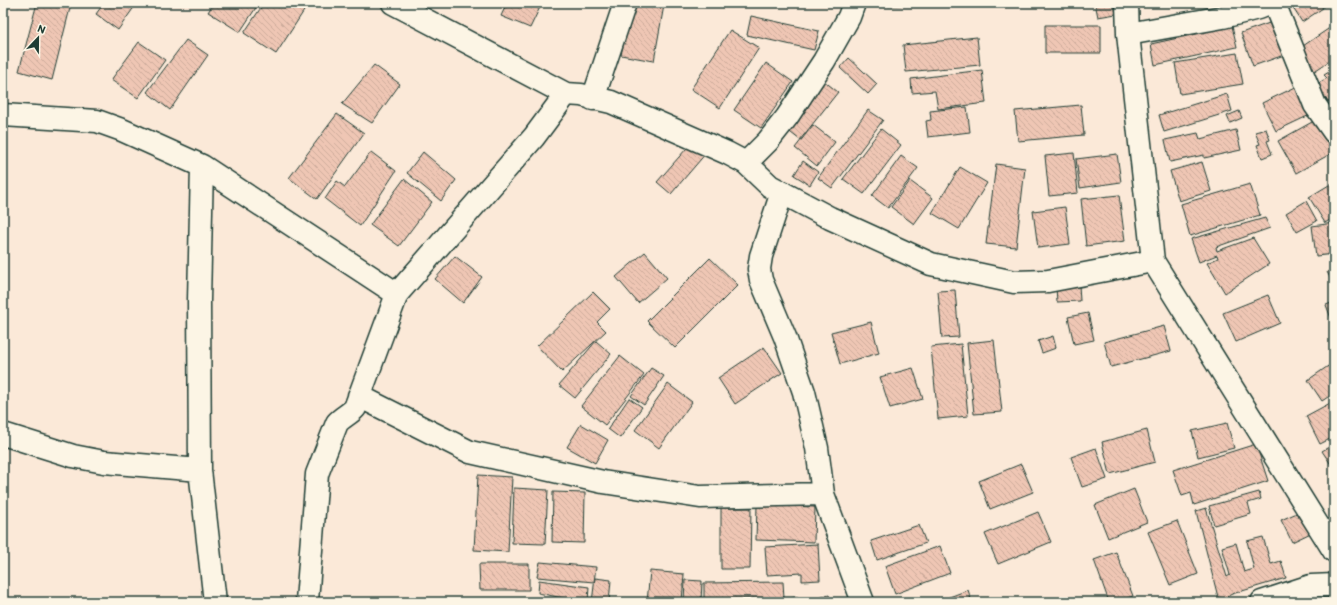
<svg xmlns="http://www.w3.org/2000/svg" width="1337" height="605" viewBox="0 0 1337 605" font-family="Itim,sans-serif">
	<defs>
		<pattern id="building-back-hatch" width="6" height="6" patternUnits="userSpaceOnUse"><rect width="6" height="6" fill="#efc6b4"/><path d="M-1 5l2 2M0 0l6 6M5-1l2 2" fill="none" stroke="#ccab9b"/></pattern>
	</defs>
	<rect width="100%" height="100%" fill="#fbe9d8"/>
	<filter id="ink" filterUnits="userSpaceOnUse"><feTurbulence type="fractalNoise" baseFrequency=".025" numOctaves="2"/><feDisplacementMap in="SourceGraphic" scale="8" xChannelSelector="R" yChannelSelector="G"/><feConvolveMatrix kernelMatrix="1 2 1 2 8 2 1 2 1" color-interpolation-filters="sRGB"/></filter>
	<g filter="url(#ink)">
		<path fill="url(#building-back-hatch)" stroke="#1f3d34" d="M37,3h30l4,1 -19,76 -33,-9z
			M104,3h33l-19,27 -22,-16z
			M214,3h45l-19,29 -32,-20z
			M264,3h45l-33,51 -32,-21z
			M507,3h35l-12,25 -29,-12z
			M631,3h23l10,2 -10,56 -33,-6z
			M887,3h43l-42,3z
			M1095,3h19l2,11 -18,3z
			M1294,3h28l1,5 -21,14 -11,-17z
			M751,16l68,15 -5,19 -67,-15z
			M1275,21l12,33 -34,12 -12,-33z
			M1045,25h56v28h-56z
			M1334,25v33l-21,14 -16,-22z
			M1232,26l5,21 -82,18 -4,-21z
			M730,30l29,18 -39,60 -29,-19z
			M977,37l3,28 -74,7 -3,-27z
			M186,40l22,15 -38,55 -23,-18z
			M139,42l26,18 -27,38 -27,-18z
			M1237,53l6,31 -63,10 -5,-31z
			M849,58l28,26 -9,10 -28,-26z
			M766,63l27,19 -32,46 -27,-18z
			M374,65l26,19 -28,39 -30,-19z
			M1334,69v30l-6,3 -11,-18 10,-6 -3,-3z
			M982,70l4,33 -48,6 -3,-18 -23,2 -1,-14z
			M824,81l14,11 -38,48 -14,-11z
			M1302,84l14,28 -40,19 -14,-28z
			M1227,94l5,17 -68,21 -5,-17z
			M1081,105l3,30 -66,6 -3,-30z
			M967,107l3,25 -42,5 -2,-16 5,-1 -1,-9z
			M868,110l15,10 -51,68 -14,-10z
			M1239,111l3,7 -12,5 -3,-7z
			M337,114l27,19 -47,66 -28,-21z
			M1321,117l13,24v11l-38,21 -18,-32z
			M813,125l22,17 -18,24 -22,-18z
			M881,129l20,16 -37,49 -21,-15z
			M1266,129l4,11 -3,1 5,13 -10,4 -5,-13 3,-1 -5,-12z
			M1236,130l5,20 -37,8v-3l-34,7 -5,-22 33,-7 2,6z
			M694,140l13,12 -36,42 -14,-12z
			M371,152l25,19 -36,55 -35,-27 12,-18 8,6z
			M423,152l33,28 -15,21 -34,-28z
			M1074,153l4,40 -29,3 -4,-40z
			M1117,154l4,28 -41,6 -4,-29z
			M901,156l17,12 -30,40 -16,-12z
			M803,161l15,11 -8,13 -16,-10z
			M1202,162l9,29 -32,10 -9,-30z
			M996,164l29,4 -9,79 -30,-3z
			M960,167l27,16 -28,46 -27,-16z
			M404,179l28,23 -33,44 -29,-21z
			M910,181l23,17 -19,26 -23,-17z
			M1334,182v35l-9,6 -16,-26z
			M1250,184l10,31 -70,21 -9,-32z
			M1119,195l6,46 -39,5 -5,-47z
			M1306,201l11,20 -20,11 -11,-19z
			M1065,207l5,37 -32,4 -5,-37z
			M1265,218l5,10 -54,19 1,4 36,-13 16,26 -44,29 -18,-30 11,-5 -1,-3 -18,7 -8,-23z
			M1334,223v31l-18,2 -4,-30z
			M645,252l22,26 -29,25 -22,-26z
			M455,256l27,21 -19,26 -28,-24z
			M710,258l28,27 -63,63 -28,-27z
			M1334,268v17l-7,-13z
			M1079,285l1,16 -23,1 -1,-15z
			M955,290l4,47 -17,1 -4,-47z
			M593,292l17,17 -13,13 9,9 -44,41 -25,-26z
			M1268,295l12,28 -44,19 -13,-29z
			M1334,302v24l-8,-21z
			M1088,313l6,27 -20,4 -6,-27z
			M871,322l8,31 -39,11 -9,-32z
			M1164,326l7,25 -60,16 -7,-25z
			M1053,336l3,12 -14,5 -4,-12z
			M994,340l8,72 -28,2 -7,-71z
			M596,341l15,13 -36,44 -16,-13z
			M961,344l7,72 -30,3 -7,-72z
			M764,347l18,26 -47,31 -17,-26z
			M620,356l24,19 -39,50 -24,-19z
			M1334,362v31l-12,8 -14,-21z
			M651,368l13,8 -20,29 -13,-9z
			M913,368l10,31 -33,9 -10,-31z
			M668,384l24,18 -33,46 -24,-18z
			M629,398l13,9 -22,31 -12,-9z
			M1334,401v36l-14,7 -14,-28z
			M1227,423l7,25 -36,9 -6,-26z
			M581,424l27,16 -13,23 -28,-16z
			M1147,430l8,32 -45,12 -8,-32z
			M1256,444l12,37 -74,24 -3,-12 -9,3 -9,-26z
			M1334,444v25l-12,-18z
			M1096,448l11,31 -25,8 -11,-30z
			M1021,464l12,28 -43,17 -11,-28z
			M478,475l34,2 -4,75 -34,-2z
			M514,488l34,2 -3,54 -33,-1z
			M1134,489l13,33 -39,16 -13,-33z
			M553,492l32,1 -1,50 -32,-1z
			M1259,492l2,7 -13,4 3,11 -37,11 -5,-19z
			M757,505l58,2 -1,35 -58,-2z
			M721,508h30l-1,61h-29z
			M1206,508l21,69 3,-2 -8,-28 14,-4 8,29 10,-3 -7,-28 16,-4 8,27 10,-3 5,17 -54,16 -13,7 -23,-90z
			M1306,509l11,21 -25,12 -11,-22z
			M1038,512l13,30 -53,22 -13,-30z
			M1177,521l21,53 -28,11 -22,-53z
			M919,525l7,18 -49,17 -6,-19z
			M818,544l2,36 -18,1v-8l-35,2 -2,-28z
			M940,546l10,27 -55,21 -10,-28z
			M1116,552l17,44 -17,6h-7l-15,-42z
			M540,562l56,5 -2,15 -57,-5z
			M479,564h50v26h-49z
			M650,571l34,3 -2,28h-35z
			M595,578l16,2 -2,22h-17z
			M539,580l50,7 -1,15h-15v-2l-35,-7z
			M685,580l17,1 -1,21h-17z
			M783,582l1,16 -80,1v-16z
			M968,590l4,12h-36z
			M829,595l2,7h-26z
			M797,597l1,5h-22z"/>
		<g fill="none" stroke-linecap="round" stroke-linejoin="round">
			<g stroke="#1f3d34" stroke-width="25">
				<path id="minor" d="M393,3l173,91 15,1 30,7 116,51 19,10 24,23 60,32 101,46 83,18 34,-1 105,-20
					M1127,3l1,31 25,227 181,290
					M1274,3l41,102 19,27
					M1128,34l95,-17 35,-9 12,-5
					M593,99l32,-96
					M3,115l94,6 25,9 80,36 195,128
					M746,163l22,-22 19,-24 37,-56 25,-44 5,-14
					M202,166l-3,135 1,169 15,132
					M782,192l-21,64 -2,13 2,11 24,57 19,55 13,56 6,46 40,108
					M359,396l111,56 133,30 97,15 123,-3
					M3,434l70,22 31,6 96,8
					M307,601l10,-127 20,-51c5,-6 13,-9 18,-15l42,-114 137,-157 32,-43"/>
			</g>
			<g stroke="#1f3d34" stroke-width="25">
				<path id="tertiary" d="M1262,602l49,-16 23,-1"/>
			</g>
			<use href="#minor" stroke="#fcf5e5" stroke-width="22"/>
			<use href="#tertiary" stroke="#fcf5e5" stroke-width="22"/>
		</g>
	</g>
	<rect width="1337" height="605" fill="none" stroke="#fcf5e5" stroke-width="16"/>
	<rect x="8" y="8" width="1321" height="589" fill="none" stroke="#1f3d34" stroke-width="1.5" filter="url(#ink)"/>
	<g transform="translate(38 38) rotate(22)" stroke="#fcf5e5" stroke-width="3" paint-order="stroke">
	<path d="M0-3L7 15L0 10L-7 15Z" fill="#1f3d34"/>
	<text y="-6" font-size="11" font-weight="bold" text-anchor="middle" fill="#1f3d34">N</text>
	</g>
</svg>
